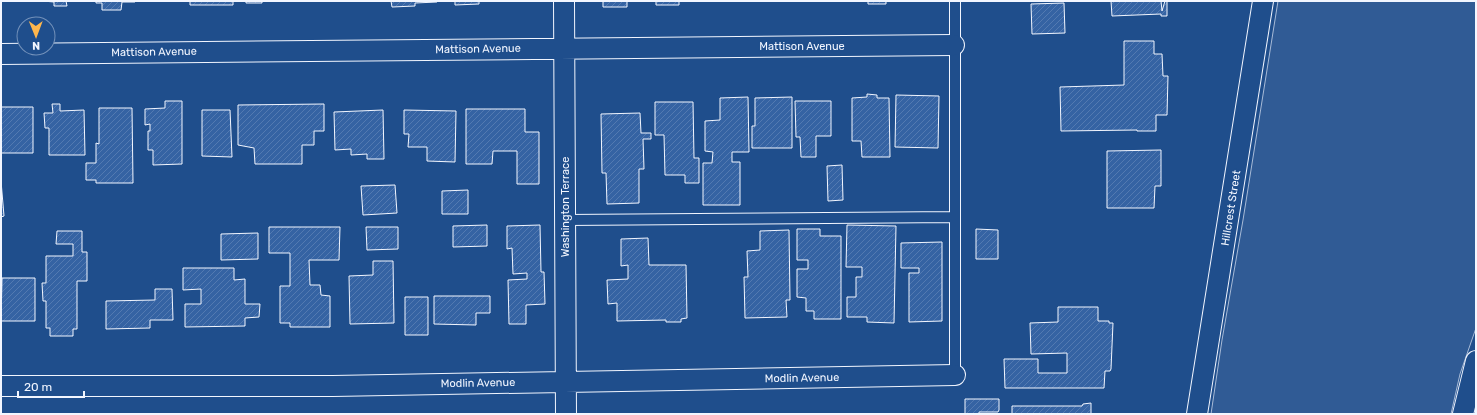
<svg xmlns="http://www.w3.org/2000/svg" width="1477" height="415" viewBox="0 0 1477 415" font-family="Rubik,sans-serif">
	<defs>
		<pattern id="building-hatch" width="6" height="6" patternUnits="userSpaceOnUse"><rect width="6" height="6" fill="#3563a3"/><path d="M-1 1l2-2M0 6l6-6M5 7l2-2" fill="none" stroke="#537ab1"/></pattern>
	</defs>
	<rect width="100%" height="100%" fill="#1f4e8c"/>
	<path fill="#305b95" stroke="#a8bbd7" d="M1278,1h198v327l-16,46 -9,40h-240l11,-74 21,-120z"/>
	<path fill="url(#building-hatch)" stroke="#f2f6ff" d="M43,1h35h-12l1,5h-13v-4z
		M96,1h38l1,1h-13l-1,8h-19v-7h-6z
		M190,1h43v4h-43z
		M246,1h16v2h-16z
		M391,1h46v1l-22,1v3l-23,1z
		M455,1h24v3l-24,1z
		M603,1h24v6h-24z
		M656,1h23v4h-23z
		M868,1h18v3h-18z
		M1111,1h50l1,10 3,-10h2v15h-6v-2l-49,2z
		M1064,3l1,30 -33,1 -1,-30z
		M1124,41h30v13h8l1,22h5l-1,39h-11v16h-19v-1l-76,1 -1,-44 64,-2z
		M867,94l10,1v3h12l1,59h-28l-1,-16h-9v-43l15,-1z
		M896,95l43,1 -1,52 -43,-1z
		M748,97l1,55h-17v10h8v43h-37v-42h9l1,-11 -8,-1v-30l15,-1v-22z
		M792,97v51h-40v-22h3v-28z
		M165,101h17v63l-29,1v-15h-5v-19h2v-7l-5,1v-16l20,-1z
		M795,101h36v35h-15v21h-15l-1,-20h-4z
		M655,102h38l1,56h5v25h-14v-8h-20l-1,-40h-9z
		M52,104h8v7l24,-1 1,45h-36v-27h-4l-1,-15h9z
		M324,104v27h-10v14h-12v19h-47l-1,-16 -16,-3v-40z
		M1,107h32v46h-32z
		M99,108h33l1,75h-37v-3h-10v-17h10v-20l3,1z
		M466,109h59v23h14v52h-22v-33h-24l-1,13h-26z
		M202,110h28l2,47 -30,-1z
		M383,110l1,49h-17v-5l-16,1v-6l-16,1 -1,-38z
		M404,110l52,1 -1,51 -28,-1v-14h-19l1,-13h-5z
		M640,113l1,20h10v6h-8l1,30h-5v34l-32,1 -1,-31h-4l-1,-59z
		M1161,150v36h-6l-1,22h-47v-57z
		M842,165l1,35 -15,1 -1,-35z
		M1,181l3,35 -3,1z
		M395,185l2,28 -34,2 -2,-29z
		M468,190v24h-26v-23z
		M487,225v21l-34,1v-21z
		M540,225l1,47h3l1,32 -19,1v19h-17l-1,-44 19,-1v-6l-14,1 -1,-26 -5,1v-23z
		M847,225l49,1 -2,97 -27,-1v-5h-20v-20h9v-20h6v-10h-16z
		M269,227h71l-1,33h-30l1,25h10l1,10 9,1v31h-40v-4h-10v-37h10v-33h-21z
		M366,227h32v22l-31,1z
		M797,229h23v7h21v83h-27v-8h-8v-13l-9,-1v-28h11v-9h-11z
		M976,229l22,1v29h-22z
		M789,230l1,70h-4l1,17 -42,1 -1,-41h4l-1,-26 13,-1v-19z
		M57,231h25v21h5v29h-10v48h-4v7h-23v-8h-4v-27h-3l-1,-18h4v-27h27v-12h-17z
		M258,233v26l-37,1v-26z
		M648,238l1,27h37l1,53 -6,1v3h-15v-2l-49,1v-18l-9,1 -1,-24 21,-1v-14l-7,1v-27z
		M942,242v79l-33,1v-49h10v-5h-18v-25z
		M373,261h20l1,62 -44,1 -1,-48 24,-1z
		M183,268h51v12l11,-1v25h15l-1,13 -14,1v8l-60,1v-23h16v-15l-18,1z
		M2,278h33v43h-34z
		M155,289h17l1,31h-23v8l-44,1v-28l49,-1z
		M434,296h56v17h-14v12l-42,-1z
		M405,297h23v38h-23z
		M1058,307h40v14h11v2h4l-2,46 -1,2h-5l-1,17h-99l-1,-29h34v14h29v-20l-36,1 -1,-31 28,-1z
		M965,399h34v11l-1,2h-19v2h-14z
		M1091,403v11h-79v-8h70l1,-2z"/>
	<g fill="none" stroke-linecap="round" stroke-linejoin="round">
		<g stroke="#f2f6ff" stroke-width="12">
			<path id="service" d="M566,220l389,-3
				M955,375v-374"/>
		</g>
		<g stroke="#f2f6ff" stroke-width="22">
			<path id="minor" d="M564,1l2,413
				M1,54l953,-9
				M1,386h332l622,-11
				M1197,414l66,-413
				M1463,414l13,-53"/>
		</g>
		<use href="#service" stroke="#1f4e8c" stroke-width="10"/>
		<use href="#minor" stroke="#1f4e8c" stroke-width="20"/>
	</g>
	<g text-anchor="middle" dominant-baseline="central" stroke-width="3" stroke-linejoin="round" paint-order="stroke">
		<g font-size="11" fill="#f2f6ff" stroke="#1f4e8c">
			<text x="802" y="46">Mattison Avenue</text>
			<text transform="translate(478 49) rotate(-1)">Mattison Avenue</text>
			<text transform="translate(154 52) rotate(-1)">Mattison Avenue</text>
			<text transform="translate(565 207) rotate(-90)">Washington Terrace</text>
			<text transform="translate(1231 208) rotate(-81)">Hillcrest Street</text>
			<text transform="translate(802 378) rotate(-1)">Modlin Avenue</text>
			<text transform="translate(478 383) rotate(-1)">Modlin Avenue</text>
		</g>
	</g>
	<rect width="1477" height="415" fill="none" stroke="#f2f6ff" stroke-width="4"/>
	<g transform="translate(36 36) rotate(179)"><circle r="19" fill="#1f4e8c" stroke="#7391ba"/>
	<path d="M0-3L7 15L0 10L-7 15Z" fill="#ffb74d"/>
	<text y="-6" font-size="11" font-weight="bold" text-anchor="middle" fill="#f2f6ff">N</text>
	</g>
	<path d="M18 391v6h66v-6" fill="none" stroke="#f2f6ff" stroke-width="2"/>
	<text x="24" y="391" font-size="12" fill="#f2f6ff" stroke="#1f4e8c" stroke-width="3" paint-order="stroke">20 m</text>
</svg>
